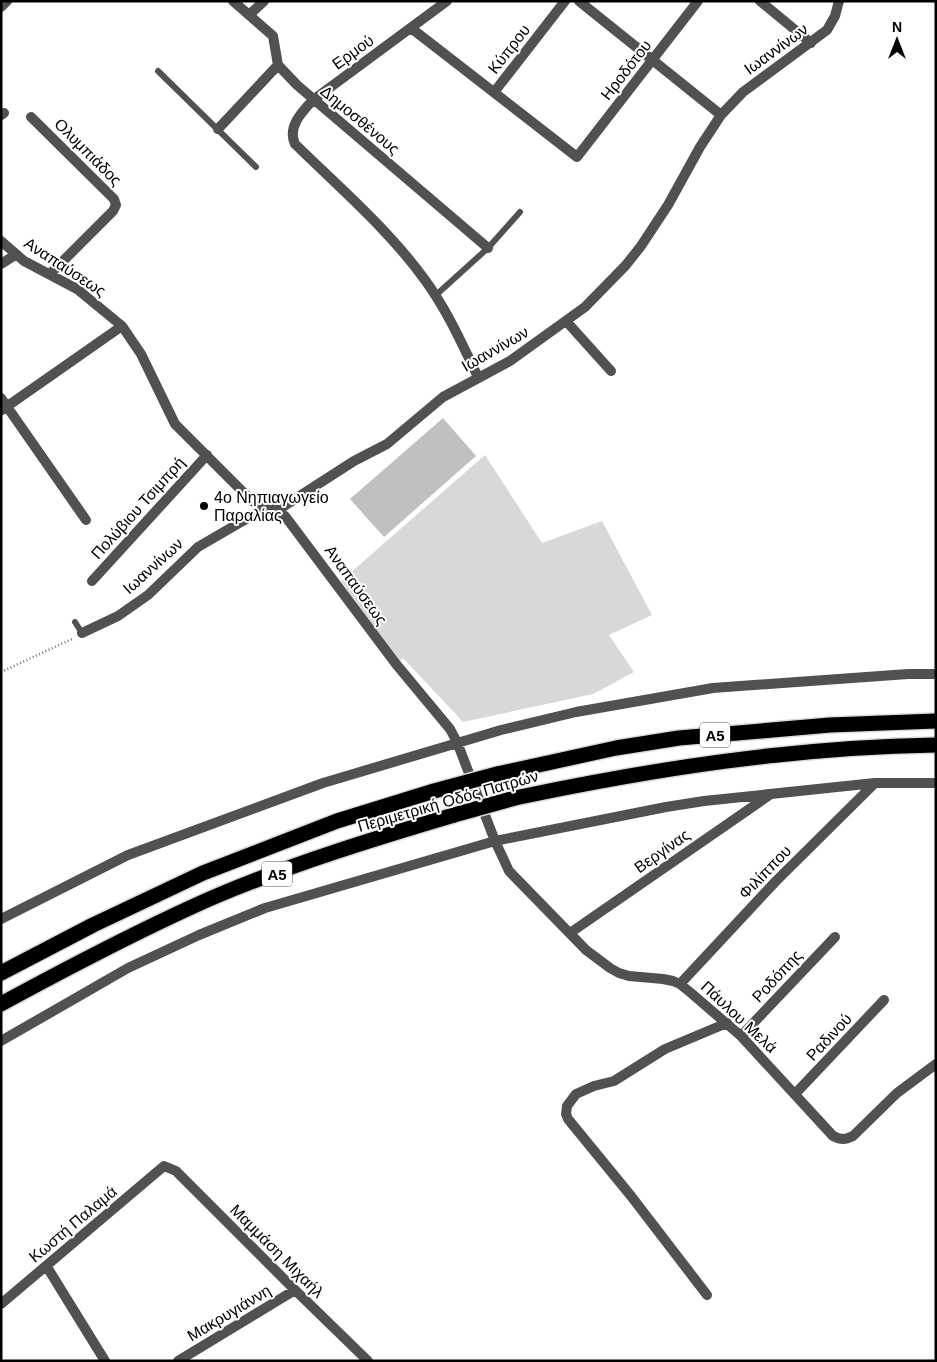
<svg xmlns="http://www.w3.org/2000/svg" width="937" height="1362" viewBox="0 0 937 1362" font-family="Arial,sans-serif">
	<rect width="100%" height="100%" fill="#fff"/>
	<path fill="#d8d8d8" d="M485,455l57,88 60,-22 50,94 -43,20 25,37 -41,22 -130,28 -60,-64 -3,3 -59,-80z"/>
	<path fill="#c0c0c0" d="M443,418l33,38 -92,81 -34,-38z"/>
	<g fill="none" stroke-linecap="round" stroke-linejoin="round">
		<g stroke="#dbdbdb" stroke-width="18">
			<path id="motorway" d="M497,774l119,-26 63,-10 151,-13 106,-4
				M515,798c138,-29 279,-51 421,-53
				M1,973l92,-48 110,-52 134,-52 97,-30
				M1,1004c70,-38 140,-75 213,-107 78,-33 159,-58 240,-82"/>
		</g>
		<path stroke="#737373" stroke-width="2.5" stroke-dasharray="1 2.5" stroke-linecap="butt" d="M1,672l71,-33"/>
		<path stroke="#515151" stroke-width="6" d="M158,71l98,96
			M436,295l52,-47 32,-36
			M75,622l7,11"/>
		<path stroke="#515151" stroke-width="10" d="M233,1l40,35 5,29 19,20 191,163
			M447,1l-134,99c-11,12 -26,27 -18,44 44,43 94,86 130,136 22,30 37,64 53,97
			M579,1l142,114
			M760,1l51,42
			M1,7l6,-6
			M249,15l15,-14
			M411,28l166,129 121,-156
			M495,91l70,-90
			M1,115l3,-2
			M31,117l83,82 2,6 -3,6 -63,63
			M218,129l60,-64
			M1,241l23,20 53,28 45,37 19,28 34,70 77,77 33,15 111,148 54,65 7,13 38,99 14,30 77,79 24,18 9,5 10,3 34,3 10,2 7,3 11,9 50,43 92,100c8,4 12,4 20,0l44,-43 39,-29
			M1,264l14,-9
			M566,321l45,50
			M1,398l85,122
			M2,410l120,-84
			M92,581l115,-126
			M82,633l36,-17 30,-21 50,-48 60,-35 23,-4 73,-47 33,-17 56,-47 67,-36 75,-54 41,-42 15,-19 27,-41 32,-58 21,-32 22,-23 84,-62 8,-14 4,-15
			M1,919l127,-64 195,-72 178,-53 75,-18 137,-24 195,-14h28
			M570,933l201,-139
			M680,984l96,-103 99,-98
			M741,1036l94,-99
			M1,1041l127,-73 71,-33 66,-27 230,-67 171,-34 38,-6 171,-18h61
			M795,1094l89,-94
			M47,1267l58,94
			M707,1295l-76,-99 -63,-77 -2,-5 1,-8 9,-12 18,-8 20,-5 51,-32 62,-26
			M1,1304l163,-138 12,5 119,119 73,71
			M178,1361l117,-71"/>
		<use href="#motorway" stroke="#000" stroke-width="15"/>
		<g stroke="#dbdbdb" stroke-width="18" stroke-linecap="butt">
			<path id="motorway-bridge" d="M434,791l63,-17
				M454,815l61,-17"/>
		</g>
		<use href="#motorway-bridge" stroke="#000" stroke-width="15"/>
	</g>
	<circle fill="#000" stroke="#fff" stroke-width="2" cx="204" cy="506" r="5"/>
	<g text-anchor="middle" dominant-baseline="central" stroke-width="4" stroke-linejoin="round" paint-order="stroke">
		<g fill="#fff" stroke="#4c4c4c" stroke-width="1">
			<rect x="700" y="722.5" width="30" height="25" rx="4"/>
			<rect x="262" y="861.5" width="30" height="25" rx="4"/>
		</g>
		<g font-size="15" font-weight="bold" fill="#000">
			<text x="715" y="735">Α5</text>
			<text x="277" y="874">Α5</text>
		</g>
		<g font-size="16" fill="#000" stroke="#fff">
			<text transform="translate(509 49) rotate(-52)">Κύπρου</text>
			<text transform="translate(776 49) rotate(-36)">Ιωαννίνων</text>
			<text transform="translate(353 52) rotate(-36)">Ερμού</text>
			<text transform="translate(626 70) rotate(-52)">Ηροδότου</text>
			<text transform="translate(360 120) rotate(40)">Δημοσθένους</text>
			<text transform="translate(88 152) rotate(45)">Ολυμπιάδος</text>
			<text transform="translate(65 267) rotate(33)">Αναπαύσεως</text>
			<text transform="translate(495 349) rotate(-30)">Ιωαννίνων</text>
			<text transform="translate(138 508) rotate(-48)">Πολύβιου Τσιμπρή</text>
			<text transform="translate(153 566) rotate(-42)">Ιωαννίνων</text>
			<text transform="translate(356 585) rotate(54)">Αναπαύσεως</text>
			<text transform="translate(448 801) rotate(-16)">Περιμετρική Οδός Πατρών</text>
			<text transform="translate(662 851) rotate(-35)">Βεργίνας</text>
			<text transform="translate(765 872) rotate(-46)">Φιλίππου</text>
			<text transform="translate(777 976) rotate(-47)">Ροδόπης</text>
			<text transform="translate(739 1017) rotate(43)">Πάυλου Μελά</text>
			<text transform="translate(829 1037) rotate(-47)">Ραδινού</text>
			<text transform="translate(73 1224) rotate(-40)">Κωστή Παλαμά</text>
			<text transform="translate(277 1251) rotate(45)">Μαμμάση Μιχαήλ</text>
			<text transform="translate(229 1313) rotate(-31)">Μακρυγιάννη</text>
		</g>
		<g font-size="16" fill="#000" stroke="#fff" text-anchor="start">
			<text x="214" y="497">4o Νηπιαγωγείο<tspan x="214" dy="18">Παραλίας</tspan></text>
		</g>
	</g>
	<rect width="937" height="1362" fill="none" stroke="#000000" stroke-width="5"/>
	<g transform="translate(897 40)" stroke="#ffffff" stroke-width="4" paint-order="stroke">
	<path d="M0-4L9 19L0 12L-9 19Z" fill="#000000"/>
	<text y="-8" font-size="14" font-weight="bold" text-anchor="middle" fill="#000000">N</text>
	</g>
</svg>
